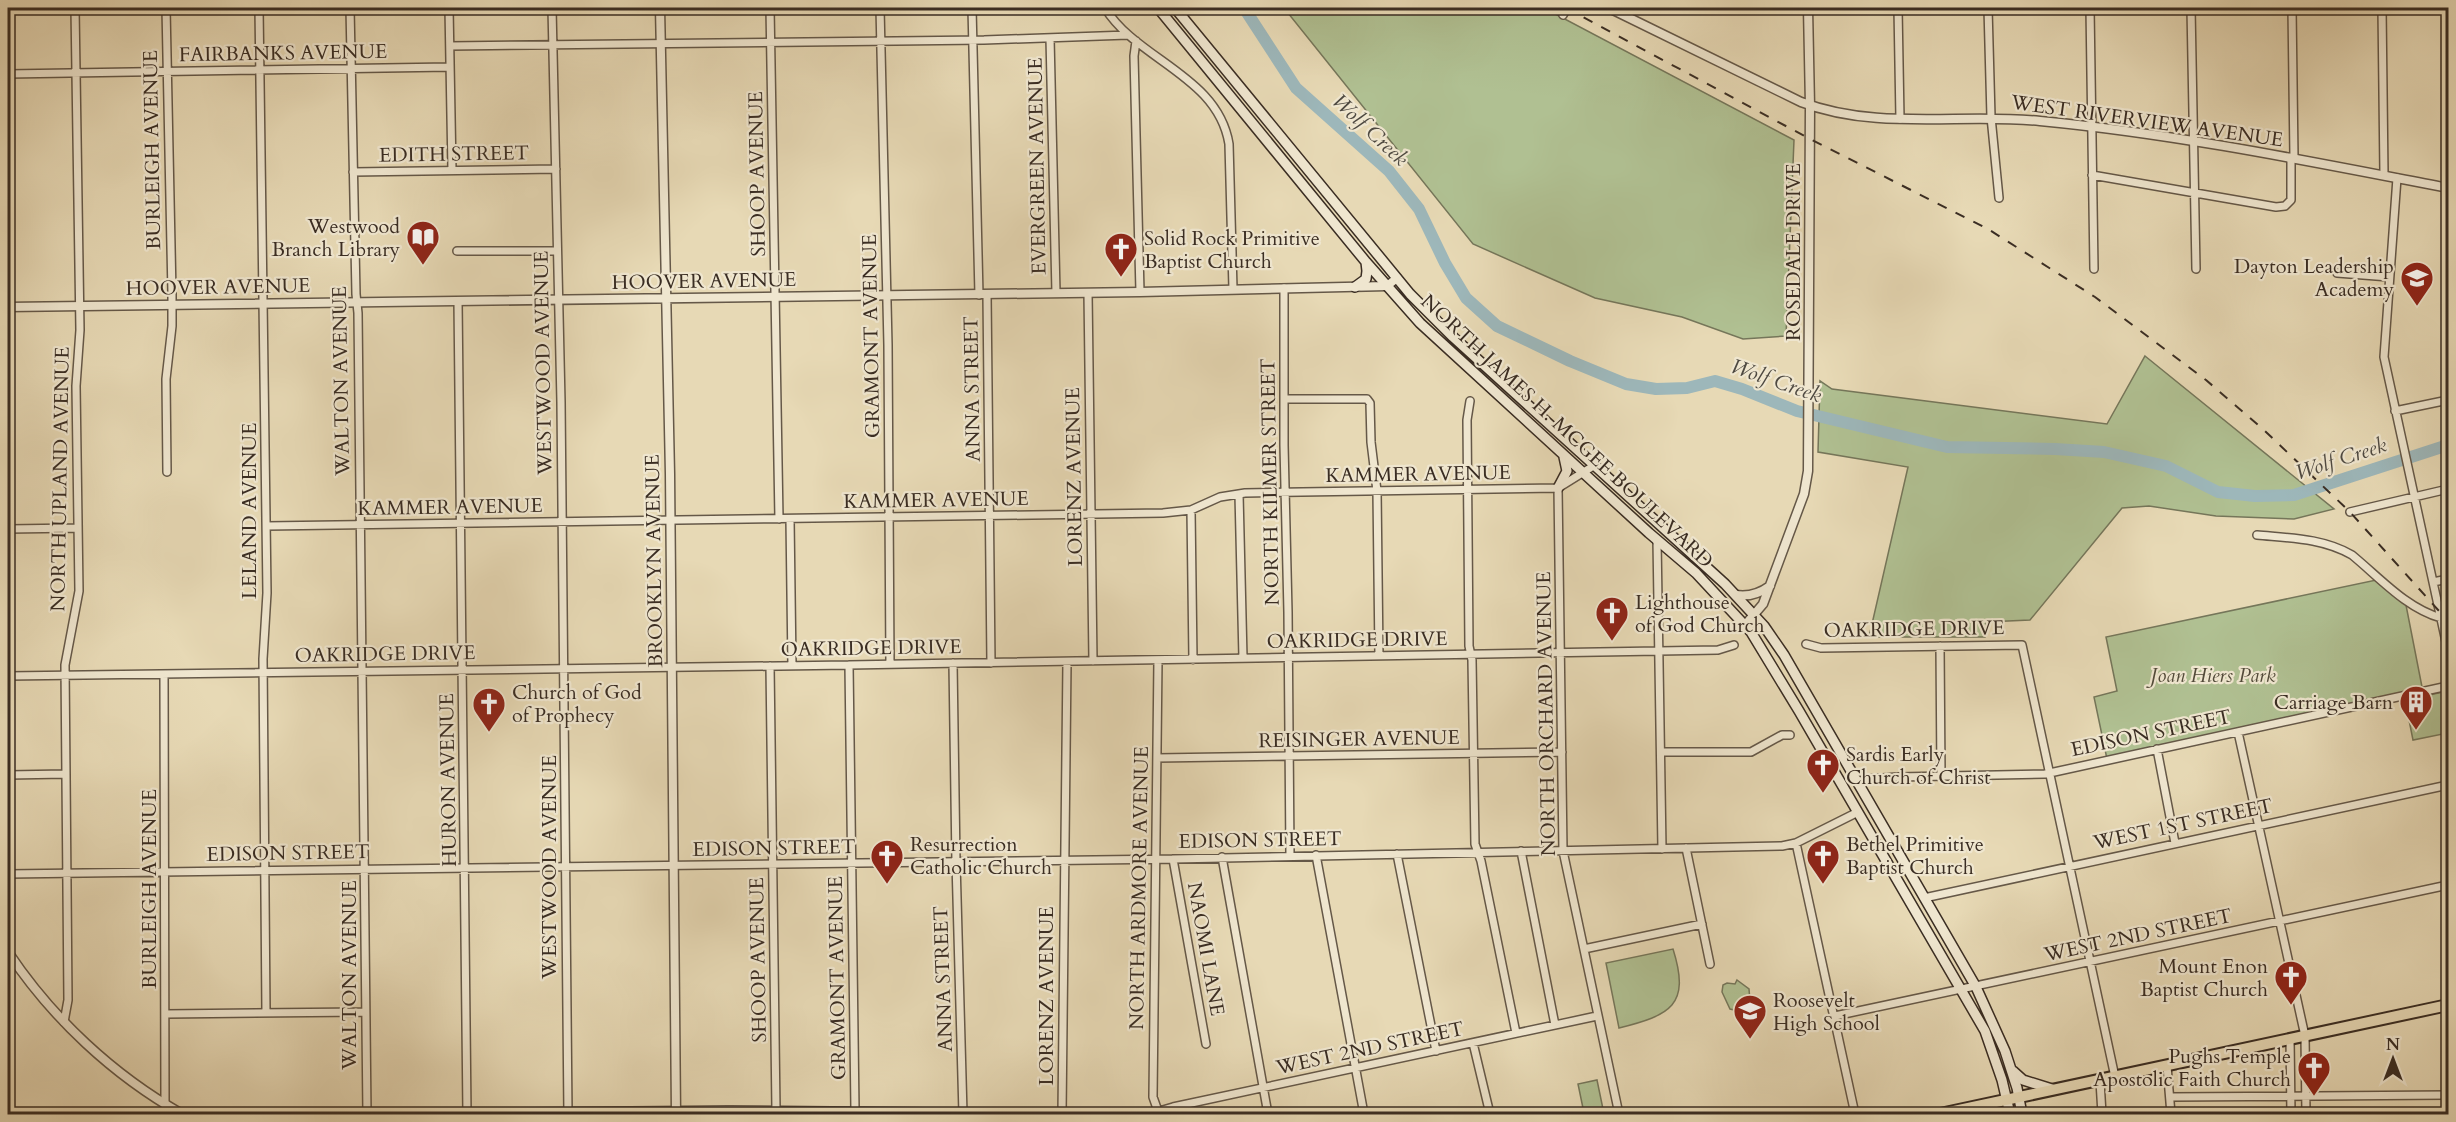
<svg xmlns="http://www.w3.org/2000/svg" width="2456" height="1122" viewBox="0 0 2456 1122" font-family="Cardo,serif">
	<rect width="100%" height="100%" fill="#e7d9b5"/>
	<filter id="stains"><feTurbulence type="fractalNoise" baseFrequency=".00333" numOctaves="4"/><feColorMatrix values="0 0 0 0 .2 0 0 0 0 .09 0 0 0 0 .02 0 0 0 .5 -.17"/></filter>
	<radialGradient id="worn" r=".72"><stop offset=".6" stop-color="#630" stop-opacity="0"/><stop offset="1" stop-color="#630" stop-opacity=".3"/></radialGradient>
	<path fill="#b0c092" stroke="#75765a" stroke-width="1.5" d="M1284,8h260l250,132 -8,196 -43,3 -61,-22 -87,-19 -122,-54z
		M2145,356l189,153 -40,10 -78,-3 -67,-10 -27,2 -92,112 -44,2 -1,15h-116l39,-170 -90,-15 2,-71 12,8 275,35z
		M2381,579l24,21 18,92 -316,67 -13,-62 23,-6 -11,-54z
		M2448,691v42l-35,7 -8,-40z
		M1673,949c18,57 -3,66 -54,79l-13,-65z
		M1737,980l12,9 1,12 -16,9 -4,-1 -8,-17 1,-7 4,-2 8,1z
		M1597,1080l6,29 -19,4 -6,-29z"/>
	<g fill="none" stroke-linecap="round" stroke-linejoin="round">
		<path stroke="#9db7ba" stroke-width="12" d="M1244,8l52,80 93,83 30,38 26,54 21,35 31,28 73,35 56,23 30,5 31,-1 28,-7 27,8 55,22 150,36 108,2 49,3 62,14 52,26 37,4 39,-1 154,-50"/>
		<g stroke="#655848" stroke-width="10">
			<path id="minor" d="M166,8l6,286v32l-6,53 1,93
				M259,8l8,585 -4,66 3,354
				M350,8l6,286 2,19 9,801
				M449,8l3,162
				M552,8l9,394 7,712
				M770,8l9,511
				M880,8l8,337 2,319
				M972,8l7,287
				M1105,8c32,52 113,68 124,136l4,145
				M1898,8l2,111
				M1988,8l3,109 8,81
				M2090,8l4,261
				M2191,8l5,261
				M2292,8l2,150
				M2382,8l2,167
				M1563,15l4,-7
				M1050,38l6,255
				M1136,41l-2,15 6,236
				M450,46l534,-6 144,-5
				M8,74l442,-7
				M353,172l203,-3
				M2092,175l184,32 9,-1 6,-6v-43
				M2397,178l-13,179 64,294
				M457,251h100
				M2337,273l52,4
				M1284,288v157l4,167 2,244
				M1088,293l5,368
				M987,295l4,368
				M458,301l9,813
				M1284,399h83l3,4 1,39 6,49 2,165
				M1470,401l-3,19 2,226 3,14 3,184 6,17 35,172
				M2395,411l53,-11
				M1558,488l5,363 56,263
				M1239,494l4,164
				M1191,510l2,150
				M2350,512l98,-23
				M790,519l2,147
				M267,526l896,-13 28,-3 29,-13 25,-4 313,-5 37,-23
				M8,529l70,-1
				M2257,535c32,3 66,3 95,20 28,23 54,53 89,63
				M1657,540l5,309
				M2433,582l15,-3
				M1806,644l15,4 201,-3 93,432
				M1940,646l1,130
				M1158,660l-5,437 6,17
				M953,663l3,199 7,252
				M849,665l6,445
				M770,666l6,444
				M164,674l1,431
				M8,676l841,-11 810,-14 59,-1 16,-5
				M2238,732l67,304 1,78
				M2157,749l18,94
				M1661,752h90l31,-17h8
				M1157,758l405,-6
				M8,775l58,-1
				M1857,782l10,-3 31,-2 147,-3 403,-88
				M1796,843l59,271
				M1686,848l24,116
				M1521,851l34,174
				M1397,854l39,197
				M1316,855l48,259
				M1222,857l46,257
				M1173,859l33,185
				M8,874l1165,-15 609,-13 14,-3 62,-31
				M1924,898l524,-113
				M1584,949l118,-25
				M166,1014l199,-2
				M1835,1016l613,-131
				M64,1022l4,-22 -3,-335 14,-74 -3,-205 4,-56 -5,-322
				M2290,1039l1,75
				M1473,1043l17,71
				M2167,1066l4,48
				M2100,1081l2,33
				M2171,1097l277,-2
				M326,1114l403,-4 388,4
				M1062,1114l5,-452
				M1149,1114l24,-7 424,-91"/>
		</g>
		<g stroke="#655848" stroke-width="11">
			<path id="tertiary" d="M660,8l10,466 6,640
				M1609,8l192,94c76,29 160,11 239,19 137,13 273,41 408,67
				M8,307l1132,-15 247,-6 10,-8
				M1736,595c13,2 23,-1 34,-9
				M1745,625l18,-21 41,-110 4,-23 2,-365 -2,-98
				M8,952c44,66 105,123 174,162"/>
		</g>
		<g stroke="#3a2d23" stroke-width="12">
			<path id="secondary" d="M1158,8l208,254 54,61 229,210 47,40 55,59 48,79 186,320 17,49 8,34
				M1175,8l235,286 43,43 272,247 39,42 20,29 192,332 29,64 12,37 5,26
				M1355,287l11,-8 1,-8 -1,-9
				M1558,488l9,-17 -3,-14
				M2013,1071l10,9 29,9"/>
		</g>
		<g stroke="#3a2d23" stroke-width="14">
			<path id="primary" d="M1940,1114l508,-109"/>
		</g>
		<use href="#minor" stroke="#efe6cf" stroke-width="7"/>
		<use href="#tertiary" stroke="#efe6cf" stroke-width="8"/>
		<use href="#secondary" stroke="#efe6cf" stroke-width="9"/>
		<use href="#primary" stroke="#e7d9b5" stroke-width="10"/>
		<path stroke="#3a2d23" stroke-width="2" stroke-dasharray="10 10" stroke-linecap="butt" d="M1566,8l244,131 178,90 107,68 111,83 59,51 85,81 98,109"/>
	</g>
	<defs>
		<g id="library-pin" transform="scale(1.725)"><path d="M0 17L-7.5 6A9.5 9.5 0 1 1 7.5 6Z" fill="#8f2418" stroke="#efe6cf"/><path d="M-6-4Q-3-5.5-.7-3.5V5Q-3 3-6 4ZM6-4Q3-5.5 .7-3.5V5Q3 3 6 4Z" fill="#fff"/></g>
		<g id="church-pin" transform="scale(1.725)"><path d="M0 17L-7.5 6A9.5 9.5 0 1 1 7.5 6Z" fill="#8f2418" stroke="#efe6cf"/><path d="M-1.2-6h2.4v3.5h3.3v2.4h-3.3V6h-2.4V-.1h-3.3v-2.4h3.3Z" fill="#fff"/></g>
		<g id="school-pin" transform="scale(1.725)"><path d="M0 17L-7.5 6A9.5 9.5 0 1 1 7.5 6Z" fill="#8f2418" stroke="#efe6cf"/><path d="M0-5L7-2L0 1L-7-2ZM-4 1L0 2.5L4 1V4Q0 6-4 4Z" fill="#fff"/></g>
		<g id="building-pin" transform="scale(1.725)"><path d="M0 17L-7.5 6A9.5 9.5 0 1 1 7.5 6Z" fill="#8f2418" stroke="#efe6cf"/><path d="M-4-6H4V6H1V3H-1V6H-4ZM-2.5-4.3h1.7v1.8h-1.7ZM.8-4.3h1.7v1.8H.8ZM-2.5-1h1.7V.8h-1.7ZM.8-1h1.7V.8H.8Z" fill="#fff"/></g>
	</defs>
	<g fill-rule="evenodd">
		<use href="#library-pin" x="423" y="237"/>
		<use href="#church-pin" x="1121" y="249"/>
		<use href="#school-pin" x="2417" y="278"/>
		<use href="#church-pin" x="1612" y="613"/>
		<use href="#building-pin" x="2416" y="702"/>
		<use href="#church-pin" x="489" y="704"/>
		<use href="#church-pin" x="1823" y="765"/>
		<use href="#church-pin" x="887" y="856"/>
		<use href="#church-pin" x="1823" y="856"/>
		<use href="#church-pin" x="2291" y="977"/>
		<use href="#school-pin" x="1750" y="1011"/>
		<use href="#church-pin" x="2314" y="1068"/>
	</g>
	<g text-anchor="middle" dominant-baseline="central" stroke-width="4.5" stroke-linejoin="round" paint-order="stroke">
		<g font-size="20" fill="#3a2d23" stroke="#efe6cf">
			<text transform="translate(283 53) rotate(-1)">FAIRBANKS AVENUE</text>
			<text transform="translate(2147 121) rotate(8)">WEST RIVERVIEW AVENUE</text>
			<text transform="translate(152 150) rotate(-91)">BURLEIGH AVENUE</text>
			<text transform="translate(454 154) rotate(-1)">EDITH STREET</text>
			<text transform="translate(1037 166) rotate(-91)">EVERGREEN AVENUE</text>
			<text transform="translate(757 174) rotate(-91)">SHOOP AVENUE</text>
			<text transform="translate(1793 252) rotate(-90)">ROSEDALE DRIVE</text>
			<text transform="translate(704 281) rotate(-1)">HOOVER AVENUE</text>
			<text transform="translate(218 287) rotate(-1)">HOOVER AVENUE</text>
			<text transform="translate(871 336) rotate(-91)">GRAMONT AVENUE</text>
			<text transform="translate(543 363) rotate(-91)">WESTWOOD AVENUE</text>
			<text transform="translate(341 381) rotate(-91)">WALTON AVENUE</text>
			<text transform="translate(972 389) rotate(-91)">ANNA STREET</text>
			<text transform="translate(1567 431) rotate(43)">NORTH JAMES H. MCGEE BOULEVARD</text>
			<text transform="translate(1418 474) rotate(-1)">KAMMER AVENUE</text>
			<text transform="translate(1074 477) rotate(-91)">LORENZ AVENUE</text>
			<text transform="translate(60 479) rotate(-89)">NORTH UPLAND AVENUE</text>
			<text transform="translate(1270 482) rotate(-91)">NORTH KILMER STREET</text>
			<text transform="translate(936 500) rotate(-1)">KAMMER AVENUE</text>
			<text transform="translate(450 507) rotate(-1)">KAMMER AVENUE</text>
			<text transform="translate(249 511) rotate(-90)">LELAND AVENUE</text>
			<text transform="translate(654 561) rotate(-91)">BROOKLYN AVENUE</text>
			<text transform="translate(1914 629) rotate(-1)">OAKRIDGE DRIVE</text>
			<text transform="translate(1357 640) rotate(-1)">OAKRIDGE DRIVE</text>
			<text transform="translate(871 648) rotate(-1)">OAKRIDGE DRIVE</text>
			<text transform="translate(385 654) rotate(-1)">OAKRIDGE DRIVE</text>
			<text transform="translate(1546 714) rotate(-91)">NORTH ORCHARD AVENUE</text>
			<text transform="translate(2151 733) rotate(-12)">EDISON STREET</text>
			<text transform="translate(1359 739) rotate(-1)">REISINGER AVENUE</text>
			<text transform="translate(448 780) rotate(-91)">HURON AVENUE</text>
			<text transform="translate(2183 824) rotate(-12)">WEST 1ST STREET</text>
			<text transform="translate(1260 840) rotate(-1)">EDISON STREET</text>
			<text transform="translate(774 848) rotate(-1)">EDISON STREET</text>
			<text transform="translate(288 853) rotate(-1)">EDISON STREET</text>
			<text transform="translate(549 867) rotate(-90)">WESTWOOD AVENUE</text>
			<text transform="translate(1139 888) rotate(-89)">NORTH ARDMORE AVENUE</text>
			<text transform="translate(149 889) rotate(-90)">BURLEIGH AVENUE</text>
			<text transform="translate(2138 935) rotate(-12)">WEST 2ND STREET</text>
			<text transform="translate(1206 949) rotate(80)">NAOMI LANE</text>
			<text transform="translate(758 960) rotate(-91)">SHOOP AVENUE</text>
			<text transform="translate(349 975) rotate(-90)">WALTON AVENUE</text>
			<text transform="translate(837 978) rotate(-91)">GRAMONT AVENUE</text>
			<text transform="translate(943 979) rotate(-92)">ANNA STREET</text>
			<text transform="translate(1046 996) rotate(-90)">LORENZ AVENUE</text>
			<text transform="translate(1370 1048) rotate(-12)">WEST 2ND STREET</text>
		</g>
		<g font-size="20" fill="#3a2d23" stroke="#efe6cf" text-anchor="start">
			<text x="400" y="226" text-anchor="end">Westwood<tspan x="400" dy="23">Branch Library</tspan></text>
			<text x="1144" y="238">Solid Rock Primitive<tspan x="1144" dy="23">Baptist Church</tspan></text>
			<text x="2394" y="266" text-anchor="end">Dayton Leadership<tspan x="2394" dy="23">Academy</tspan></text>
			<text x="1635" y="602">Lighthouse<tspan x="1635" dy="23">of God Church</tspan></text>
			<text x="512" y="692">Church of God<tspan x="512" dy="23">of Prophecy</tspan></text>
			<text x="2393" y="702" text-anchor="end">Carriage Barn</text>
			<text x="1846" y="754">Sardis Early<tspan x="1846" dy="23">Church of Christ</tspan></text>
			<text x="910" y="844">Resurrection<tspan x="910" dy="23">Catholic Church</tspan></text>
			<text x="1846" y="844">Bethel Primitive<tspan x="1846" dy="23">Baptist Church</tspan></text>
			<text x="2268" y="966" text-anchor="end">Mount Enon<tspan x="2268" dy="23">Baptist Church</tspan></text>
			<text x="1773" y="1000">Roosevelt<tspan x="1773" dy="23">High School</tspan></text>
			<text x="2291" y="1056" text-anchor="end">Pughs Temple<tspan x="2291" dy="23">Apostolic Faith Church</tspan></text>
		</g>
		<g font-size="20" font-style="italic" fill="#524a39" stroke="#efe6cf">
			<text x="2213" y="675">Joan Hiers Park</text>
		</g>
		<g font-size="21" font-style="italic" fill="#4e4941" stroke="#efe6cf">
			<text transform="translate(1370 130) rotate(43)">Wolf Creek</text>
			<text transform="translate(1776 381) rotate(19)">Wolf Creek</text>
			<text transform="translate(2341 459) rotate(-18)">Wolf Creek</text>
		</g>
	</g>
	<rect width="2456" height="1122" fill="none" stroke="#e7d9b5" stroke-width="30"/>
	<rect x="9" y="9" width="2438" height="1104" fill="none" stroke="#3a2d23" stroke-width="3"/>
	<rect x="15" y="15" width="2426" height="1092" fill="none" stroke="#3a2d23" stroke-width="1.5"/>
	<g transform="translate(2393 1059)" stroke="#efe6cf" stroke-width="4.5" paint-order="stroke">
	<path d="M0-4.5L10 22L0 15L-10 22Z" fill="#3a2d23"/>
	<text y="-9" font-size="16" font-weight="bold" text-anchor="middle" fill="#3a2d23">N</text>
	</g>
	<rect width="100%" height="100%" filter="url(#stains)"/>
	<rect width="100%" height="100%" fill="url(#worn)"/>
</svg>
